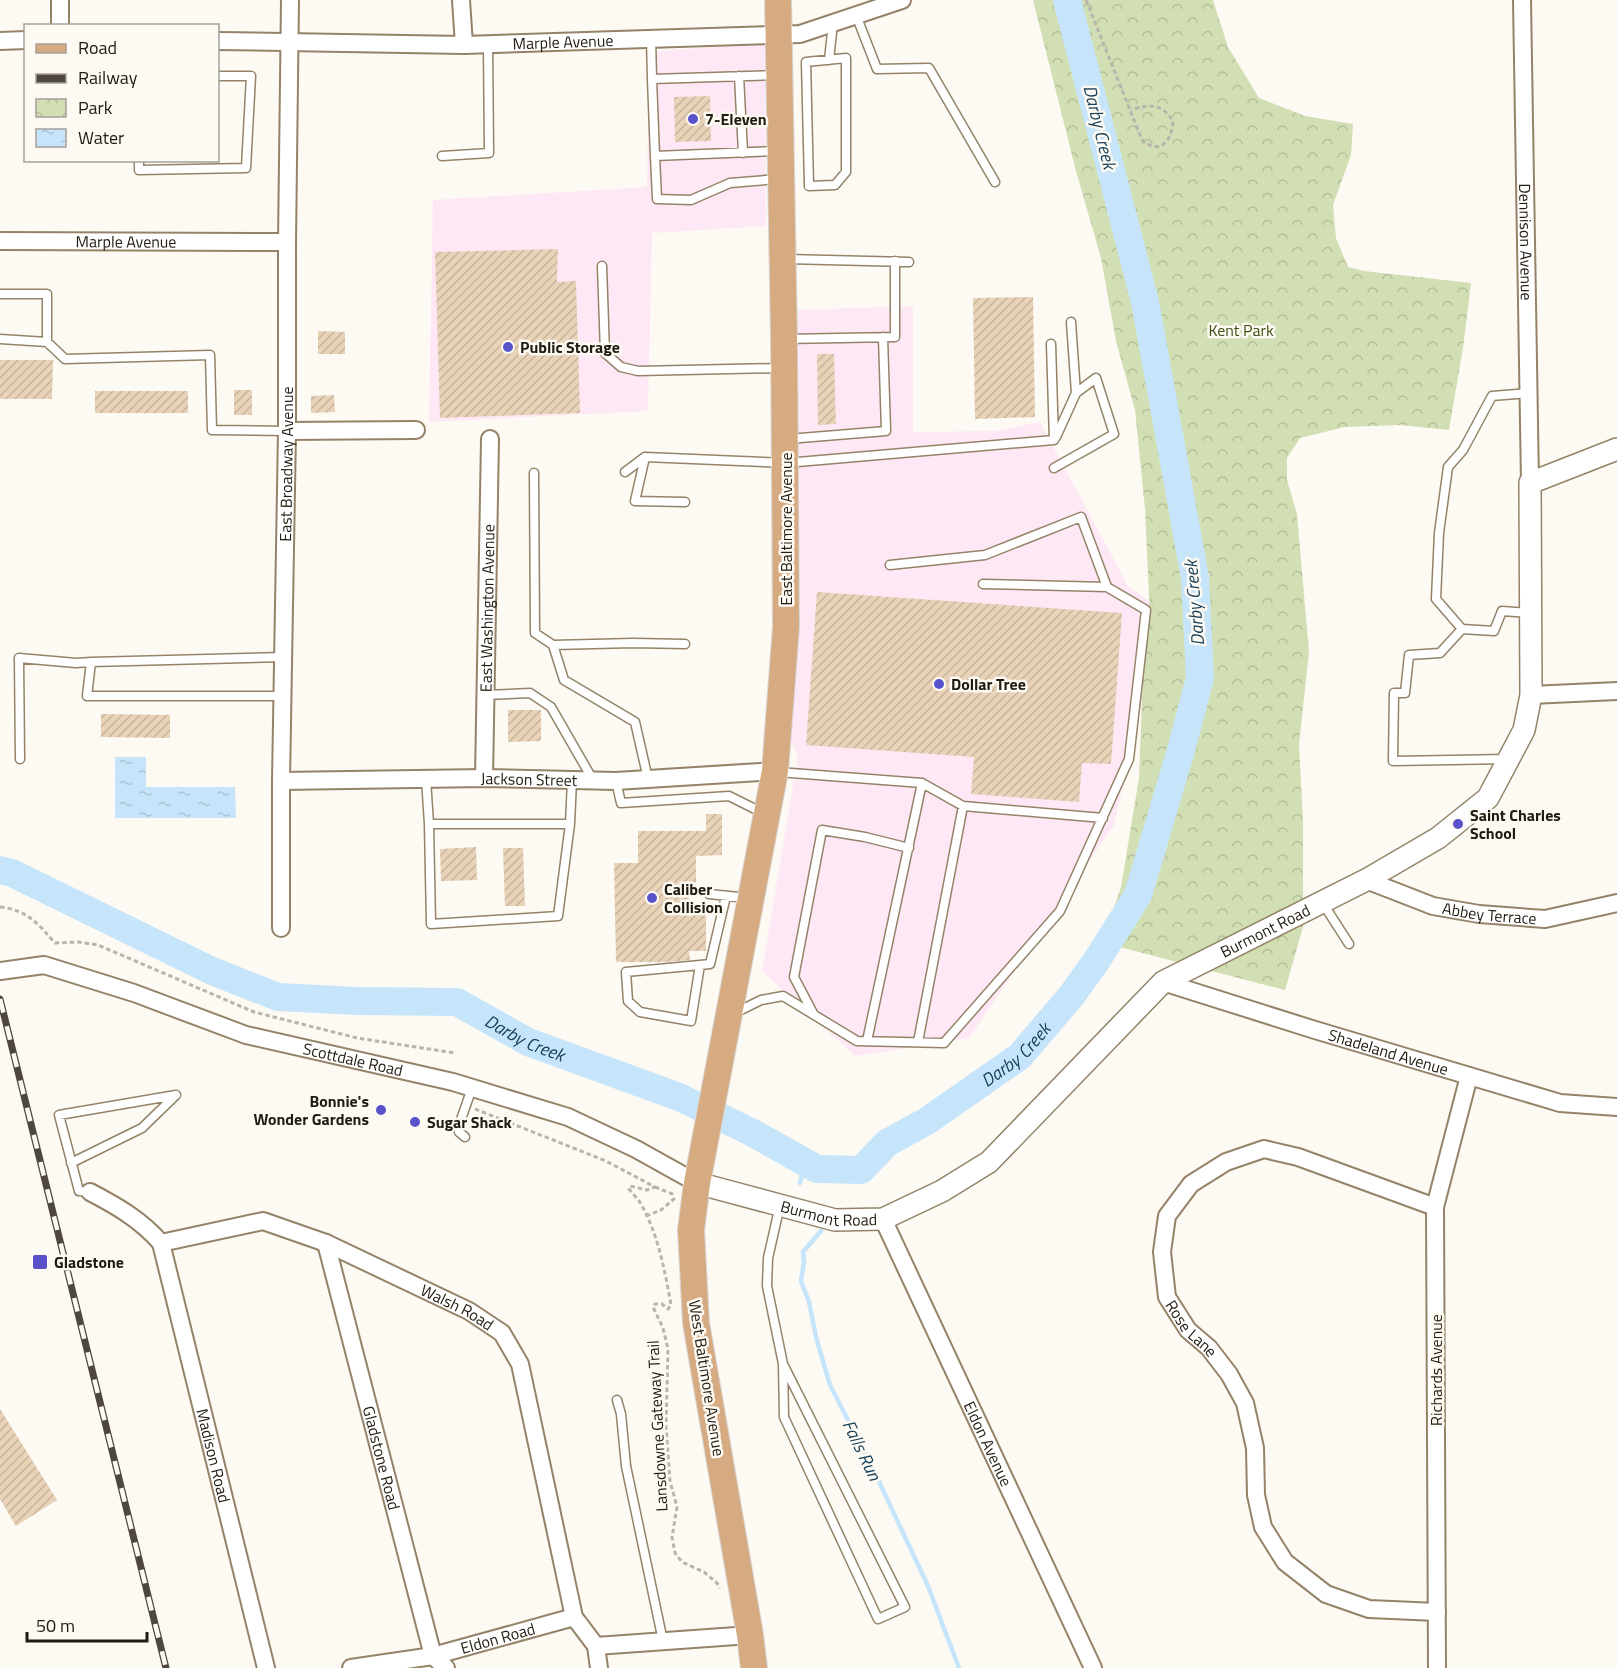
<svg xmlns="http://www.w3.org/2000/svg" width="1617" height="1668" viewBox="0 0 1617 1668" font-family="'Titillium Web',sans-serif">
	<defs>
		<pattern id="park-crowns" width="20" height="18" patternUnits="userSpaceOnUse" patternTransform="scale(1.5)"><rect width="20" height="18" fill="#d2dfb4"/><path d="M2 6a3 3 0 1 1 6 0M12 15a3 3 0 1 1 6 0" fill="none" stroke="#b4bf9a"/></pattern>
		<pattern id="water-ripples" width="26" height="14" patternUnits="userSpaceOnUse" patternTransform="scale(1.5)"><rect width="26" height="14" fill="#c6e5fa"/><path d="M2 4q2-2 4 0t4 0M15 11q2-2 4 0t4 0" fill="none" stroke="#aac4d5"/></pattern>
		<pattern id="building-hatch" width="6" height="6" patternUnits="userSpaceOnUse" patternTransform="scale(1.5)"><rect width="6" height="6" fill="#e9d3b8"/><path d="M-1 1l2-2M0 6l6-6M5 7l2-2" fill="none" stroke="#c8b59d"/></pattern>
	</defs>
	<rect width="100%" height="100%" fill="#fdf9f3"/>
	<path fill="#ffe8f5" d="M765,43l1,183 -114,7 -4,178 -219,11 4,-222 214,-13 2,-135z
		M913,306v126l82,-1 45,-9 88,164 35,26 -49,213 -145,213 -114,18 -93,-85 36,-216 -9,-17 9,-428z"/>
	<path fill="url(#park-crowns)" d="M1033,0h180l15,47 31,51 46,18 48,8 -2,31 -18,50 3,33 12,29 16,4 107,12 -8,65 -14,82 -49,-5 -55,2 -45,11 -13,20v22l10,34 12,138 -10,92 4,78v105l-18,63 -185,-48 7,-14 14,-41 18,-109 4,-105 7,-55 -5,-109 -10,-99 -19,-69 -15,-83 -25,-87z"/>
	<path fill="url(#water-ripples)" d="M115,757h31v30h89l1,31h-121z"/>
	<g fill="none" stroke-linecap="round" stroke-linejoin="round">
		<path stroke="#c6e5fa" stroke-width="4.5" d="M800,1183l5,-20
			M821,1231l-18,21 1,10 -3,19 8,21 7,35 14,48 44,86 54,115 31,82"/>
		<path stroke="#c6e5fa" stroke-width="28" id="s1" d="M0,870l12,3 200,98 66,26 79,4 100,1 71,40 151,55 72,35 66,37 44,1 27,-28 -1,1 40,-22 93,-65 52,-61 25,-35 41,-65 43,-145 19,-72 -5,-100 -50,-276 -78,-302"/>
	</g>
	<path fill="url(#building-hatch)" d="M710,96l1,45 -36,1 -1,-45z
		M558,249l-1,33 19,-1 4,132 -140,5 -5,-166z
		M1033,297l2,120 -60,2 -2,-121z
		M318,331l27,1v22h-27z
		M817,354h17l2,70 -18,1z
		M0,360h53l-1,39h-52z
		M234,390h18v25h-18z
		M95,391h93v22h-93z
		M334,395l1,17 -24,1v-17z
		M817,592l305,21 -11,151 -29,-1 -3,39 -108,-8 3,-37 -168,-12z
		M508,710h33v31l-33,1z
		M101,714l69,1v23l-69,-1z
		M706,814h16v41l-26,1v27h-7v31l17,-1v38h-17l1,9 -26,2h-48l-2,-99h24v-32h68z
		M476,847l1,33 -36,1 -1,-32z
		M503,848h20l2,58h-20z
		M0,1409l57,91 -41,26 -16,-27z"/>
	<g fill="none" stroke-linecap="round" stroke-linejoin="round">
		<g stroke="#948368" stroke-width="11">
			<path id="service" d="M856,15l21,54 52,-1 66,114
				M651,38l1,41
				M846,58v114l-11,13 -26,1 -3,-124z
				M829,60l4,-37
				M776,75l-124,4 3,77 122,-5
				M739,76l4,77
				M442,156l47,-3 -1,-109
				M655,156l2,43 34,1 39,-17 48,-4
				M139,160v10l107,-2 5,-92h-33
				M786,259l123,3
				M602,266l3,87 16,14 17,4 143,-3
				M0,294h47v48
				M0,339l47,3 18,17 145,-4 2,75 75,1
				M785,339l110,-2v-76
				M1529,393l-37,3 -29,54 -15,17 -9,66 -3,66 26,30 32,2 8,-20 28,2
				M1056,437l20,-44 -5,-71
				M788,439l98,-8 -3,-94
				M645,457l-10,44 50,1
				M1054,468l60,-34 -18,-56 -20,15
				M625,472l20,-15 141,6 268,-23 -3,-96
				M534,473l1,160 18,12 11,35 71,42 13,57
				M983,584l124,3
				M1462,629l-22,24 -31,2 -4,38h-11l-1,68 115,-2
				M553,645l80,-2 52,1
				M485,695l45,-2 21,14 42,73
				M282,696h-195l4,-34 192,-5
				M20,759l-1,-101 57,5 15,-1
				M778,772l144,11
				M426,779l3,45h141l2,-44
				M616,781l5,22 108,-7 36,18
				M429,824l2,100 127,-8 12,-92
				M709,894l40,4
				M1322,902l27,42
				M700,965l-9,56 -51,-9 -12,-11 -2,-29 74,-7 10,-1 16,-68
				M733,1014l28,-14 22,-4 74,45 87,2 116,-132 69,-152 17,-149 -39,-23 -26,-70 -96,38 -95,10
				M814,1015l-20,-38 28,-147 43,7 44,11
				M867,1041l55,-258 41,23 140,12
				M918,1042l45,-236
				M465,1137l-6,-5 -1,-4 14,-40
				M71,1163l71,-35 34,-33
				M90,1192l-11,-1 -20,-76 117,-20
				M780,1205l-12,53 -1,28 16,78 1,53 94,202 27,-12 -122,-243
				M617,1400l4,14 5,52 37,175"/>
		</g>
		<g stroke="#948368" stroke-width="20">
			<g id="minor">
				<path d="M60,0v26"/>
				<path d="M461,0l3,45"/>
				<path id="s2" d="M1522,0l8,483"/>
				<path d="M0,41l26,-1"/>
				<path id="s3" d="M218,41l246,4 336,-11 102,-34"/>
				<path id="s4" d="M0,241l287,1"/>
				<path d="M287,431l129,-1"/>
				<path d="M1531,695l86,-4"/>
				<path id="s5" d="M484,778l6,-339"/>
				<path id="s6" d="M281,781l203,-3 132,3 159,-10"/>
				<path id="s7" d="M1366,880l67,26 46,8 66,5 72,-16"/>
				<path id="s8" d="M281,928v-147l6,-350v-189l3,-242"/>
				<path id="s9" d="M0,971l44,-6 90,28 112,42 207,47 115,35 68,32 61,34"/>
				<path id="s10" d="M1163,982l152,48 245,73 57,4"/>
				<path id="s11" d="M90,1192c27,14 51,28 71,51l102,-22 63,22 143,68 33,22 18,31 54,253 22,29 3,22"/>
				<path id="s12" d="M1435,1207l-137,-50 -34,-8 -38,13 -35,22 -24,32 -5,36 5,45 21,33 21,18 20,26 16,29 10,45 1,47 7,32 22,35 41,32 43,15 68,3"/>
				<path id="s13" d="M883,1219l210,449"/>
				<path id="s14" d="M161,1243l105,425"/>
				<path id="s15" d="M326,1243l107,413 13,12"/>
				<path d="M596,1646l154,-11"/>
				<path id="s16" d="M351,1668l82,-12 141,-39"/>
				<path d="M1437,1668l-2,-461 34,-131"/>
			</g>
		</g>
		<g stroke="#948368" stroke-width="24">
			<g id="tertiary">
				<path id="s17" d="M697,1183l138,37 48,-1 59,-28 47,-29 174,-180 203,-102 72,-42 50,-40 36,-68 7,-35 -1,-212 87,-34"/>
			</g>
		</g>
		<g stroke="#d7d6d4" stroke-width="28">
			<path id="primary" d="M754,1668l-4,-33 -54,-312 -5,-93 6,-47 78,-412 11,-144 -2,-288 -6,-339"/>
		</g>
		<path stroke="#b9b5ad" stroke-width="3" stroke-dasharray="4.5 3" stroke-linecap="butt" d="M1086,0l56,140c19,16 30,0 31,-19 -11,-18 -24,-17 -42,-11
			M0,907c28,3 38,17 55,36l23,-1 20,3 156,67 103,26 98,15
			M475,1109l131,52 49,26 -8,3 -17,-4 -1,3c4,5 9,10 12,15 17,30 24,67 30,101l-3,4 -6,-5h-7l-2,3 10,21 5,21 -2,77 4,55 7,26 -5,30 3,16 7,9 22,10 13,11 3,5
			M655,1187l20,8
			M646,1216l15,-6 14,-12
			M54,1267l16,-4"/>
		<use href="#service" stroke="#fff" stroke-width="8"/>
		<use href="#minor" stroke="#fff" stroke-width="16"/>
		<use href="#tertiary" stroke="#fff" stroke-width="21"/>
		<use href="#primary" stroke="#d7ab82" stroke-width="26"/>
		<g stroke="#4d473d" stroke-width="7">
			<path id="rail" d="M0,999l166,669"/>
		</g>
		<use href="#rail" stroke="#fdf9f3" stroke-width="4.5" stroke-dasharray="14" stroke-linecap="butt"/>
	</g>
	<g fill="#5853cb" stroke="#fdf9f3" stroke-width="2">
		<circle cx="693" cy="119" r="6"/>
		<circle cx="508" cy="347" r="6"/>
		<circle cx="939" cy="684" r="6"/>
		<circle cx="1458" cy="824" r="6"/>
		<circle cx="652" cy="898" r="6"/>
		<circle cx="381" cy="1110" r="6"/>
		<circle cx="415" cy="1122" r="6"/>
		<rect x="32" y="1254" width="16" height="16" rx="3"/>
	</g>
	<g text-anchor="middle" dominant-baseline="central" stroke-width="5" stroke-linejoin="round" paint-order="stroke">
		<g font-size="16" fill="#211b10" stroke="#fdf9f3">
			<text stroke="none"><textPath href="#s3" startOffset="345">Marple Avenue</textPath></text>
			<text stroke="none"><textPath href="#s4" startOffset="126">Marple Avenue</textPath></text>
			<text stroke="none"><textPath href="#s2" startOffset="242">Dennison Avenue</textPath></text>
			<text stroke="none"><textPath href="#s8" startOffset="464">East Broadway Avenue</textPath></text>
			<text transform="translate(786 529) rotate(-90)">East Baltimore Avenue</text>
			<text stroke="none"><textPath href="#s5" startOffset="170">East Washington Avenue</textPath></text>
			<text stroke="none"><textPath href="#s6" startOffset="248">Jackson Street</textPath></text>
			<text stroke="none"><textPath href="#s7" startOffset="129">Abbey Terrace</textPath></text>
			<text stroke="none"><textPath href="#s17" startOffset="676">Burmont Road</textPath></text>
			<text stroke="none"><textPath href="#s10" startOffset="236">Shadeland Avenue</textPath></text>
			<text stroke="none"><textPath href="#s9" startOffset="368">Scottdale Road</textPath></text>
			<text stroke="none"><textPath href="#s17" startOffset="136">Burmont Road</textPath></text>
			<text stroke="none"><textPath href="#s11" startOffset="405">Walsh Road</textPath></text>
			<text stroke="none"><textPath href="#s12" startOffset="424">Rose Lane</textPath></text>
			<text transform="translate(1436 1370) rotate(-90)">Richards Avenue</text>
			<text transform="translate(707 1378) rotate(81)">West Baltimore Avenue</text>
			<text transform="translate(657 1426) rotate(-93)">Lansdowne Gateway Trail</text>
			<text stroke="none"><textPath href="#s13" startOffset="248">Eldon Avenue</textPath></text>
			<text stroke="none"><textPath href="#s14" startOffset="219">Madison Road</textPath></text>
			<text stroke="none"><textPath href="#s15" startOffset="222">Gladstone Road</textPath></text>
			<text stroke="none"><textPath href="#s16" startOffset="150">Eldon Road</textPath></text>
		</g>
		<g font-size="16" font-weight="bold" fill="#211b10" stroke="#fdf9f3" text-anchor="start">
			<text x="705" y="119">7-Eleven</text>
			<text x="520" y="347">Public Storage</text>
			<text x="951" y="684">Dollar Tree</text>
			<text x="1470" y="815">Saint Charles<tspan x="1470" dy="18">School</tspan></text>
			<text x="664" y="889">Caliber<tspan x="664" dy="18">Collision</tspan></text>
			<text x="369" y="1101" text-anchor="end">Bonnie's<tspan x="369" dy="18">Wonder Gardens</tspan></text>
			<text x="427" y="1122">Sugar Shack</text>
			<text x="54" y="1262">Gladstone</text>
		</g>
		<g font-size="16" fill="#435117" stroke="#fdf9f3">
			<text x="1241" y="330">Kent Park</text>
		</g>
		<g font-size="18" font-style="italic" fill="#184159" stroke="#fdf9f3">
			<text transform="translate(1100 127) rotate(76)">Darby Creek</text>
			<text transform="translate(1194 603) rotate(-95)">Darby Creek</text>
			<text stroke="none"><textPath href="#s1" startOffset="562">Darby Creek</textPath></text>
			<text stroke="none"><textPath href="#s1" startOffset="1124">Darby Creek</textPath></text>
			<text transform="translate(862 1450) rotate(64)">Falls Run</text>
		</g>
	</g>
	<rect x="24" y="24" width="195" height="138" fill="#fdf9f3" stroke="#a5a098" stroke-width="1.5"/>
	<rect x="36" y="44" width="30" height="9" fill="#d7ab82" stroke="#a5a098" stroke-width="1.5"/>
	<text x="78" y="54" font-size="18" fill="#211b10">Road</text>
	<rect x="36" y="74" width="30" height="9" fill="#4d473d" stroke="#a5a098" stroke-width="1.5"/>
	<text x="78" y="84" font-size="18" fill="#211b10">Railway</text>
	<rect x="36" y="99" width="30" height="18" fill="url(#park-crowns)" stroke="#a5a098" stroke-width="1.5"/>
	<text x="78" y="114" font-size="18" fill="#211b10">Park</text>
	<rect x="36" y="129" width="30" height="18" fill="url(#water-ripples)" stroke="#a5a098" stroke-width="1.5"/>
	<text x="78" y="144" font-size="18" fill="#211b10">Water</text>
	<path d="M27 1632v9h120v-9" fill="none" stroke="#211b10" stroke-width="3"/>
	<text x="36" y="1632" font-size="18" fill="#211b10" stroke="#fdf9f3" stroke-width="4.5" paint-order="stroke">50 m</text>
</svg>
